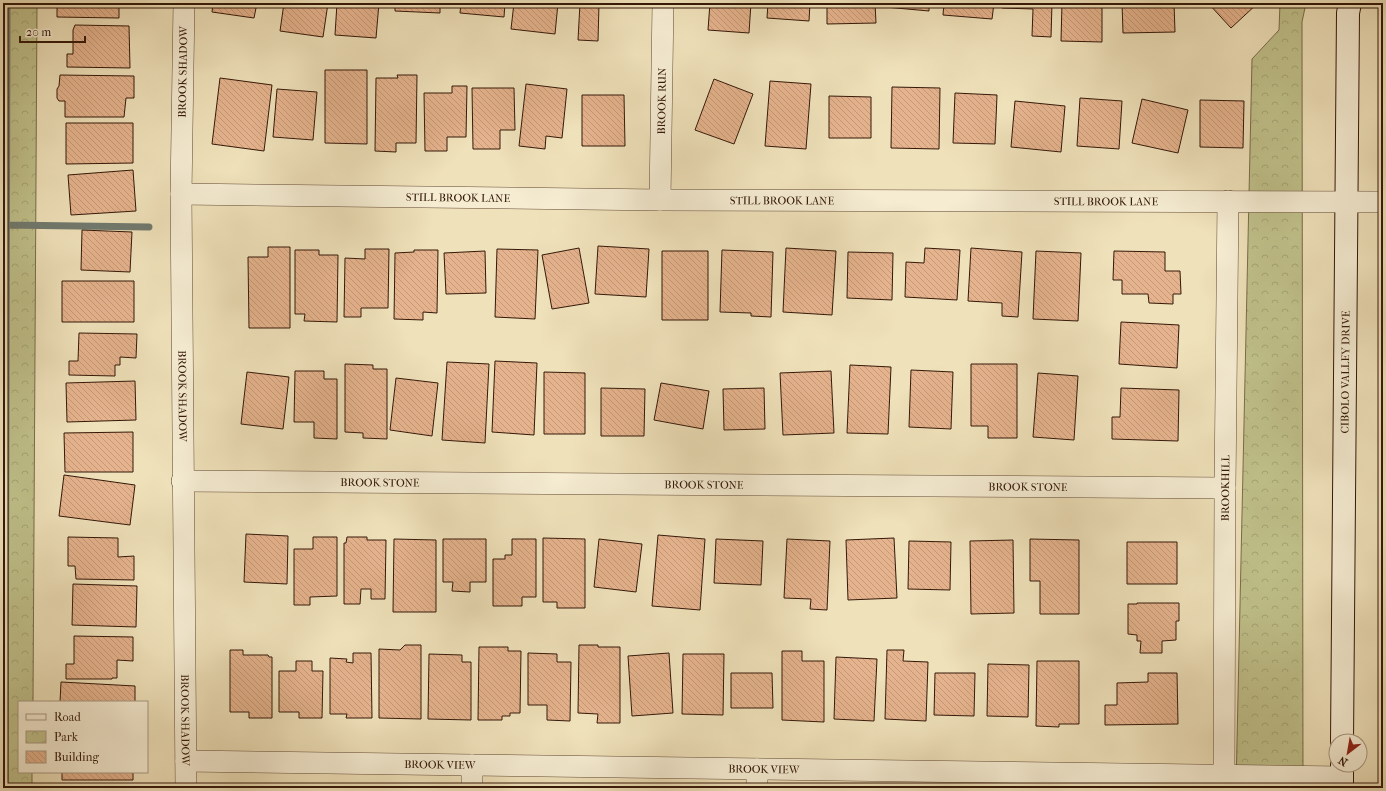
<svg xmlns="http://www.w3.org/2000/svg" width="1386" height="791" viewBox="0 0 1386 791" font-family="'IM FELL French Canon',serif">
	<defs>
		<pattern id="park-crowns" width="20" height="18" patternUnits="userSpaceOnUse"><rect width="20" height="18" fill="#c0c18b"/><path d="M2 6a3 3 0 1 1 6 0M12 15a3 3 0 1 1 6 0" fill="none" stroke="#a6a576"/></pattern>
		<pattern id="building-back-hatch" width="6" height="6" patternUnits="userSpaceOnUse"><rect width="6" height="6" fill="#e5b38d"/><path d="M-1 5l2 2M0 0l6 6M5-1l2 2" fill="none" stroke="#c59978"/></pattern>
	</defs>
	<rect width="100%" height="100%" fill="#efe1ba"/>
	<filter id="stains"><feTurbulence type="fractalNoise" baseFrequency=".005" numOctaves="4"/><feColorMatrix values="0 0 0 0 .2 0 0 0 0 .09 0 0 0 0 .02 0 0 0 .5 -.17"/></filter>
	<radialGradient id="worn" r=".72"><stop offset=".6" stop-color="#630" stop-opacity="0"/><stop offset="1" stop-color="#630" stop-opacity=".3"/></radialGradient>
	<path fill="url(#park-crowns)" stroke="#7a6c4a" d="M3,3h34l-4,699h-14v70h13v16h-29z
		M1280,3h26l-4,19 1,766h-67l16,-729 27,-29z"/>
	<g fill="none" stroke-linecap="round" stroke-linejoin="round">
		<path stroke="#717a6f" stroke-width="7" d="M6,225l143,2
			M5,788l2,-785"/>
	</g>
	<path fill="url(#building-back-hatch)" stroke="#341808" d="M57,3h66v2h-4v13l-62,-1z
		M213,3h44l-3,15 -42,-6z
		M284,3h44l-5,34 -43,-6z
		M337,3h42l-3,35 -41,-3z
		M395,3h45v10l-45,-2z
		M461,3h44l-1,14 -44,-4z
		M514,3h44l-3,31 -44,-5z
		M580,3h50l-1,2 -30,-1 -1,37 -20,-1z
		M710,3h41l-2,30 -41,-3z
		M768,3h42l-1,18 -42,-3z
		M827,3h48l1,20 -49,1z
		M886,3h43v8l-44,-4z
		M944,3h50l-2,16 -49,-4z
		M1002,3h50l-1,34 -19,-1 1,-27 -31,-1z
		M1062,3h40v39l-41,-1z
		M1122,3h52l1,29 -52,1z
		M1208,3h50l-27,25z
		M75,25l54,1 1,42 -63,-1v-13h6v-24z
		M325,70h42v74l-42,-1z
		M60,75l74,1v22h-8l-2,19h-59v-16h-6l-2,-3v-9l2,-3z
		M397,75h20l-1,68h-20v9l-21,-1 1,-73h22z
		M220,78l52,7 -8,66 -52,-7z
		M714,79l39,15 -19,50 -39,-14z
		M770,81l41,3 -5,65 -41,-3z
		M526,84l41,5 -5,49 -16,-2 -1,13 -26,-3z
		M452,86h15l-1,51h-19v14h-22l-1,-58h28z
		M892,87l48,1 -1,61 -48,-1z
		M472,88h42l1,42h-15v19h-27z
		M277,89l40,3 -4,48 -40,-3z
		M955,93l42,2 -2,49 -42,-1z
		M582,95h42l1,51h-43z
		M829,96l42,1v41h-42z
		M1080,98l42,3 -3,48 -42,-3z
		M1142,99l46,11 -10,43 -46,-10z
		M1200,100l44,1 -1,47 -43,-1z
		M1015,101l50,5 -4,46 -50,-5z
		M66,123h67v40l-67,1z
		M133,170l3,41 -65,4 -3,-40z
		M82,230l50,2 -2,40 -49,-2z
		M598,246l51,3 -3,48 -51,-3z
		M268,247h22v81h-41l-1,-71h20z
		M579,248l10,55 -37,6 -10,-54z
		M786,248l50,3 -4,64 -49,-3z
		M925,248l35,2 -3,50 -52,-3 1,-35 18,1z
		M971,248l51,4 -4,65 -16,-1v-13l-34,-2z
		M365,249h24l-1,59h-27v9h-17l1,-59 20,1z
		M497,249l41,1 -3,69 -40,-2z
		M295,250h24v5h19l-1,67 -33,-1 1,-7h-10z
		M414,250h24l-1,63 -14,-1v8l-29,-1 1,-66 19,-1z
		M722,250l51,2 -2,65 -20,-1v-3l-31,-1z
		M485,251l1,42 -40,1 -2,-41z
		M662,251h46v69h-46z
		M1036,251l45,2 -3,68 -45,-2z
		M1114,251l51,1v19h15l1,23h-8v10l-24,-1 -1,-9h-26v-14h-9z
		M848,252l45,1 -1,47 -45,-2z
		M62,281h72v41h-72z
		M1121,322l58,3 -2,43 -58,-4z
		M79,333l58,1 -1,24 -16,-1v8h-5v11l-46,-1v-14h9z
		M495,361l42,2 -3,72 -42,-3z
		M447,362l42,2 -4,79 -43,-3z
		M345,364l28,1v4h14v70l-24,-1v-5l-18,-1z
		M971,364h46v74h-29v-12h-17z
		M850,365l41,2 -3,67 -41,-1z
		M911,370l42,2 -2,57 -42,-2z
		M295,371h29v8h13v60l-23,-1v-16h-20z
		M831,371l3,62 -51,2 -3,-62z
		M247,372l42,5 -6,52 -42,-5z
		M544,372l41,1v61h-41z
		M1038,373l40,3 -4,64 -41,-3z
		M396,378l42,5 -6,53 -42,-6z
		M135,381l1,39 -69,2 -1,-39z
		M661,383l48,8 -6,38 -49,-9z
		M601,388l44,1 -1,47h-43z
		M764,388l1,41 -41,1 -1,-41z
		M1121,388l58,2 -1,51 -66,-2v-22h8z
		M133,432v40h-68l-1,-39z
		M64,475l71,10 -5,40 -71,-9z
		M246,534l42,2 -1,48 -43,-2z
		M658,535l47,4 -5,71 -48,-4z
		M68,537l50,1v19l16,-1v24l-58,-1 -1,-13h-7z
		M313,537h24v59l-27,1v8h-16v-56h19z
		M347,537h20v3h19l-1,59h-14v-10h-10l-1,15h-16v-61h2z
		M543,538l42,1v69h-28v-6h-14z
		M894,538l3,60 -49,2 -2,-60z
		M394,539l42,1v72h-43z
		M443,539h43v43h-16v10l-18,-1 1,-9h-10z
		M512,539h24v58h-14v9h-29v-47h12v-4h7z
		M599,539l43,5 -6,48 -42,-5z
		M716,539l47,2 -2,44 -47,-2z
		M787,539l43,2 -3,69 -17,-1 1,-10 -27,-1z
		M1030,539l49,1v74h-39v-33h-10z
		M1013,540l1,73 -43,1 -1,-73z
		M909,541l42,1 -1,48 -42,-1z
		M1127,542h50v42h-50z
		M73,584l64,2 -1,41 -64,-2z
		M1137,603h42v18h-3v19l-14,1v12h-22l1,-12h-4v-6l-9,-1v-30h9z
		M74,636l59,1v24l-16,-1v18h-5v1h-46v-15h8z
		M405,645h16v74l-42,-1v-69l21,1z
		M579,645h19v2h22v76h-23l1,-9 -20,-1z
		M479,647h29v4h13l-1,62h-10v3h-8v4h-24z
		M230,650h13v5h25l1,2h3v61h-23v-6h-19z
		M887,650h17l-1,11 25,1 -2,59 -41,-2z
		M782,651h20v10h22v61l-42,-2z
		M353,653h18l1,65h-26l1,-4h-17v-56l17,1 -1,3 7,1z
		M528,653l29,1v8h14l-1,59 -23,-1v-15h-19z
		M669,653l4,60 -41,3 -4,-60z
		M429,654l33,1v7h9v58l-43,-1z
		M683,654h41l-1,61 -41,-1z
		M836,657l41,2 -3,62 -40,-2z
		M296,661h16v10h11l-1,47h-23v-6h-20v-41h17z
		M1037,661h42v63h-20v3l-23,-1z
		M988,664l41,1 -1,52 -41,-1z
		M731,673h41l1,35h-42z
		M935,673h40l-1,43 -40,-1z
		M1148,673h29l1,51 -73,1v-20h12v-22l31,-1z
		M61,682l74,4v16h-75z
		M62,772h71v8h-71z"/>
	<g fill="none" stroke-linecap="round" stroke-linejoin="round">
		<g stroke="#634a34" stroke-width="22">
			<g id="minor">
				<path id="s1" d="M184,3l-3,191 5,594"/>
				<path id="s2" d="M181,194l479,6 723,2"/>
				<path id="s3" d="M660,200l3,-197"/>
				<path id="s4" d="M182,481l1043,7"/>
				<path id="s5" d="M186,761l1156,16"/>
				<path id="s6" d="M1224,775l1,-287 3,-287"/>
				<path d="M472,788v-23"/>
				<path d="M757,788v-19"/>
			</g>
		</g>
		<g stroke="#341808" stroke-width="24">
			<g id="secondary">
				<path id="s7" d="M1342,741l6,-728 2,-10"/>
				<path d="M1342,788v-23"/>
			</g>
		</g>
		<use href="#minor" stroke="#f5ecd2" stroke-width="21"/>
		<use href="#secondary" stroke="#f5ecd2" stroke-width="22"/>
	</g>
	<g text-anchor="middle" dominant-baseline="central" stroke-width="3" stroke-linejoin="round" paint-order="stroke">
		<g font-size="11" fill="#341808" stroke="#f5ecd2">
			<text transform="translate(183 72) rotate(-89)">BROOK SHADOW</text>
			<text stroke="none"><textPath href="#s3" startOffset="99">BROOK RUN</textPath></text>
			<text stroke="none"><textPath href="#s2" startOffset="277">STILL BROOK LANE</textPath></text>
			<text stroke="none"><textPath href="#s2" startOffset="601">STILL BROOK LANE</textPath></text>
			<text stroke="none"><textPath href="#s2" startOffset="925">STILL BROOK LANE</textPath></text>
			<text stroke="none"><textPath href="#s7" startOffset="369">CIBOLO VALLEY DRIVE</textPath></text>
			<text stroke="none"><textPath href="#s1" startOffset="393">BROOK SHADOW</textPath></text>
			<text stroke="none"><textPath href="#s4" startOffset="198">BROOK STONE</textPath></text>
			<text stroke="none"><textPath href="#s4" startOffset="522">BROOK STONE</textPath></text>
			<text stroke="none"><textPath href="#s4" startOffset="846">BROOK STONE</textPath></text>
			<text stroke="none"><textPath href="#s6" startOffset="287">BROOKHILL</textPath></text>
			<text stroke="none"><textPath href="#s1" startOffset="717">BROOK SHADOW</textPath></text>
			<text stroke="none"><textPath href="#s5" startOffset="254">BROOK VIEW</textPath></text>
			<text stroke="none"><textPath href="#s5" startOffset="578">BROOK VIEW</textPath></text>
		</g>
	</g>
	<rect width="1386" height="791" fill="none" stroke="#efe1ba" stroke-width="16"/>
	<rect x="4" y="4" width="1378" height="783" fill="none" stroke="#341808" stroke-width="2"/>
	<rect x="8" y="8" width="1370" height="775" fill="none" stroke="#341808"/>
	<rect x="18" y="701" width="130" height="72" fill="#f5ecd2" stroke="#a89781"/>
	<rect x="26" y="714" width="20" height="6" fill="#f5ecd2" stroke="#a89781"/>
	<text x="54" y="721" font-size="12" fill="#341808">Road</text>
	<rect x="26" y="731" width="20" height="12" fill="url(#park-crowns)" stroke="#a89781"/>
	<text x="54" y="741" font-size="12" fill="#341808">Park</text>
	<rect x="26" y="751" width="20" height="12" fill="url(#building-back-hatch)" stroke="#a89781"/>
	<text x="54" y="761" font-size="12" fill="#341808">Building</text>
	<g transform="translate(1348 753) rotate(211)"><circle r="19" fill="#f5ecd2" stroke="#a89781"/>
	<path d="M0-3L7 15L0 10L-7 15Z" fill="#8f2418"/>
	<text y="-6" font-size="11" font-weight="bold" text-anchor="middle" fill="#341808">N</text>
	</g>
	<path d="M20 36v6h65v-6" fill="none" stroke="#341808" stroke-width="2"/>
	<text x="26" y="36" font-size="12" fill="#341808" stroke="#f5ecd2" stroke-width="3" paint-order="stroke">20 m</text>
	<rect width="100%" height="100%" filter="url(#stains)"/>
	<rect width="100%" height="100%" fill="url(#worn)"/>
</svg>
